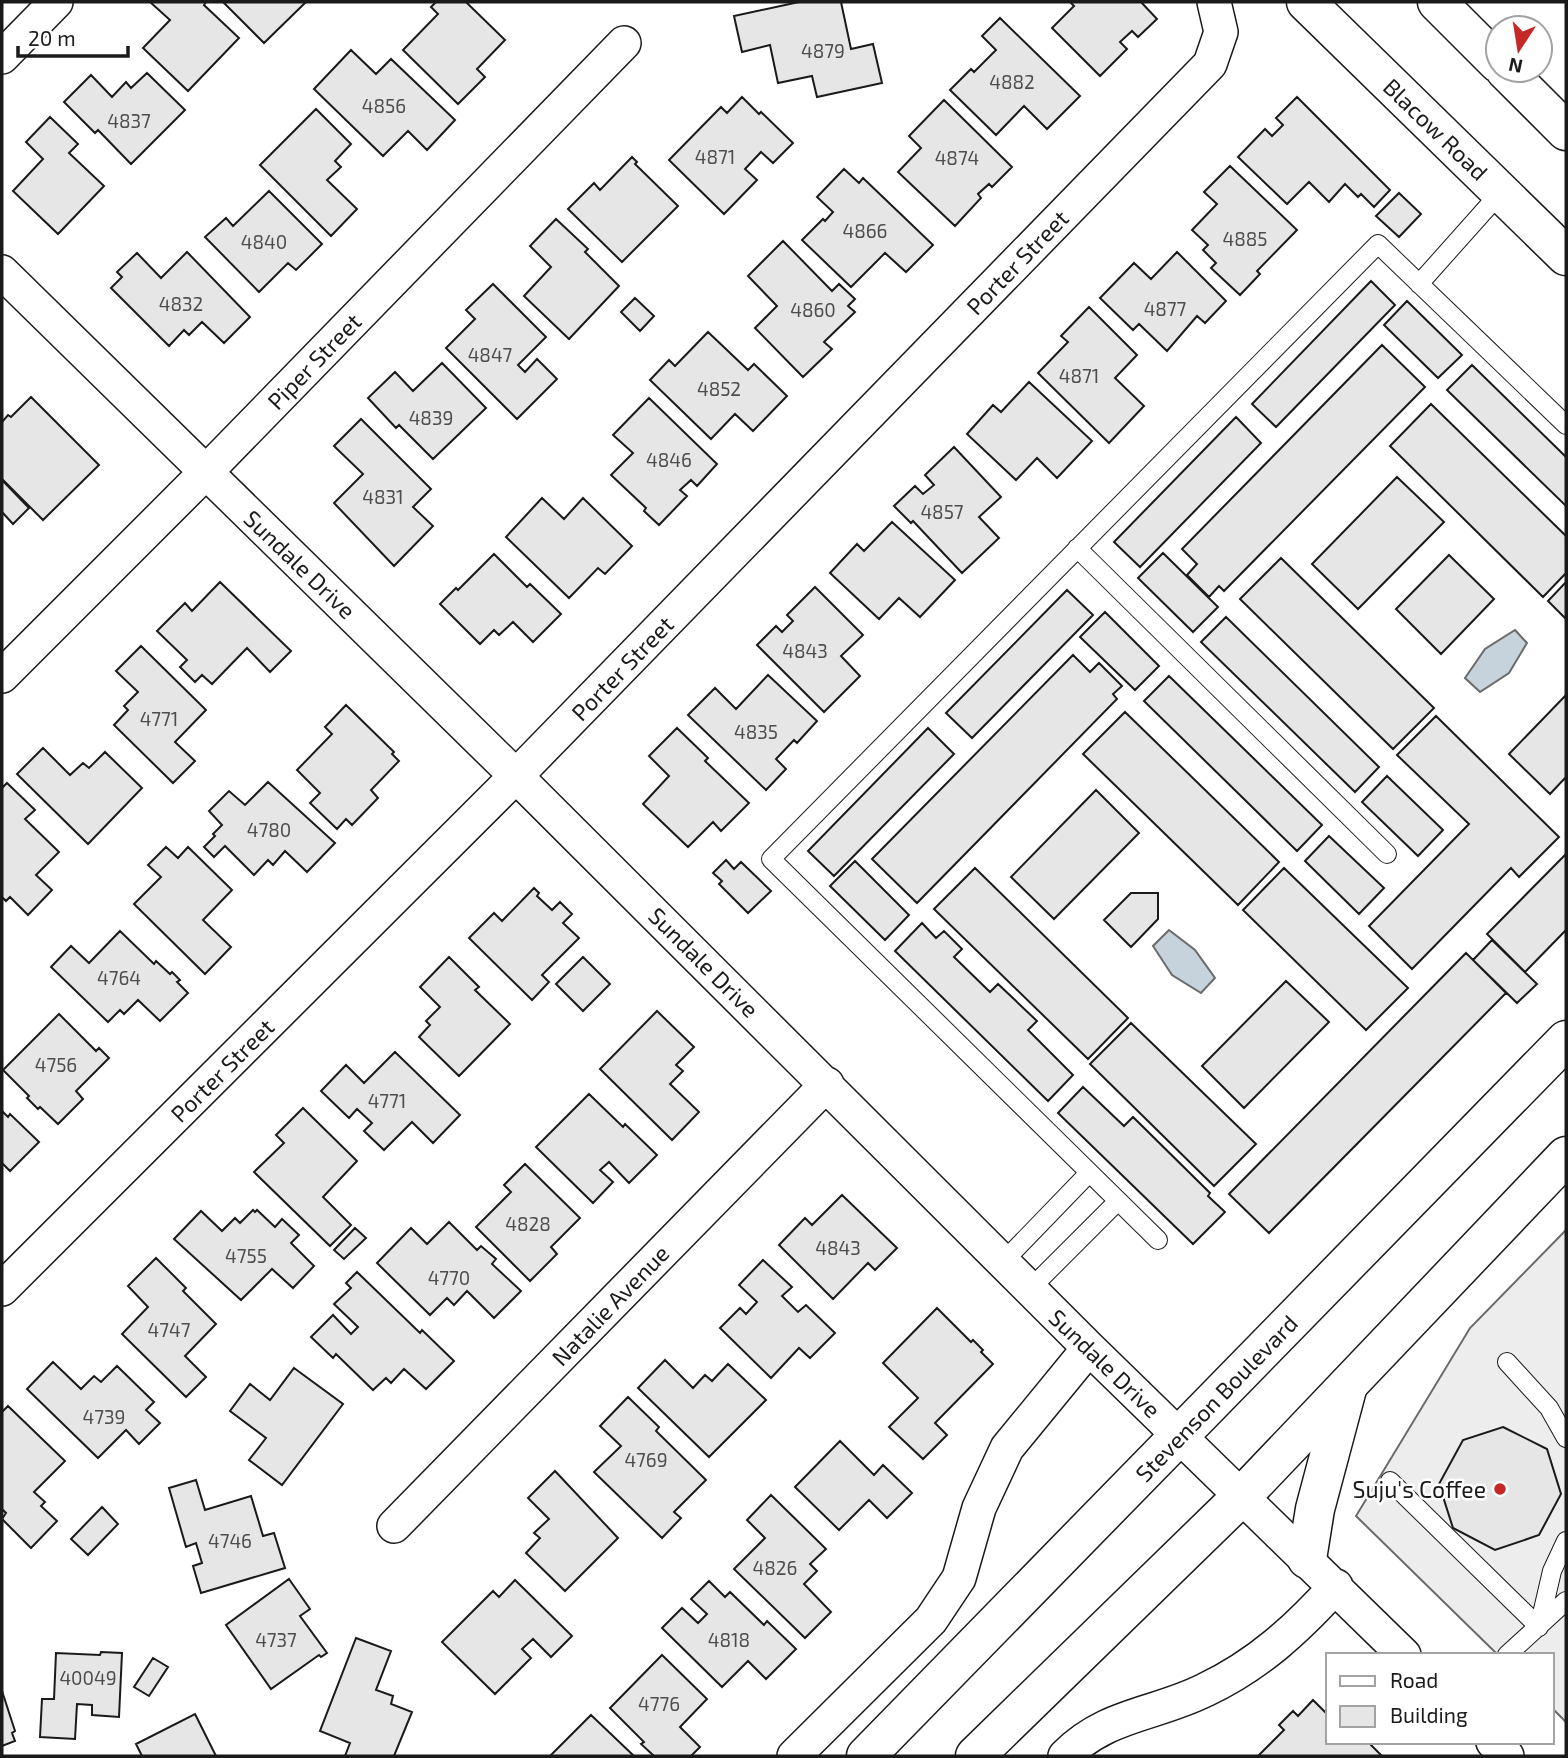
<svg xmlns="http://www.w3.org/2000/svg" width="1568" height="1758" viewBox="0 0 1568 1758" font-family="'Exo 2',sans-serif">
	<rect width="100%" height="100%" fill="#fff"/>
	<path fill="#ededed" stroke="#6a6a6a" stroke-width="2" d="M1566,1230v492l-14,-14v-53h-54l-142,-139 114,-188z"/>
	<path fill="#c6d2dc" stroke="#6a6a6a" stroke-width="2" d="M1515,630l12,13 -18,30 -29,19 -15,-14 20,-29z
		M1169,930l26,20 20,28 -14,15 -29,-18 -19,-29z"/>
	<path fill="#e6e6e6" stroke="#1a1a1a" stroke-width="2" d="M150,2h56l-2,3 35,33 -51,53 -45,-43 27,-28z
		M223,2h83l-42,41z
		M436,2h30l39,38 -28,29 8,8 -27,27 -55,-54 35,-36 -7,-7z
		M799,2h42l10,47 22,-5 9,39 -65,14 -5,-21 -34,7 -8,-38 -28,7 -8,-36z
		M1070,2h71l16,17 -19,18 -6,-6 -12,11 7,7 -27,27 -48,-48 22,-22z
		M1000,18l80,78 -33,33 -23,-23 -28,29 -46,-45 21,-21 3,3 22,-22 -14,-14z
		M351,50l25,24 15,-15 64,61 -28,30 -19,-19 -25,25 -69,-67z
		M147,73l38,37 -54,54 -33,-34 -3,3 -31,-31 27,-27 21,22 14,-15 5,6z
		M742,97l17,17 2,-2 32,31 -20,20 -12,-11 -16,17 12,11 -33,34 -55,-54 52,-53 6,6z
		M1297,97l93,93 -16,17 -13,-13 -3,3 -13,-13 -16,18 -20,-20 -22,22 -49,-47 27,-28 7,7 11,-11 -7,-7z
		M944,100l68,67 -20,20 -3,-3 -11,10 3,4 -26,28 -57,-54 23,-24 -12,-12z
		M316,109l35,35 -16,17 6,6 -14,13 30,29 -26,27 -71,-71z
		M50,117l28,27 -9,9 35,33 -46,48 -45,-43 30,-32 -17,-17z
		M632,157l5,5 -2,2 43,42 -56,56 -54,-53 26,-26 6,7z
		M1230,166l67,64 -40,41 3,3 -20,21 -29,-27 5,-5 -13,-13 5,-5 -16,-15 25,-26 -13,-12z
		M844,169l15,14 4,-5 70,67 -27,27 -21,-19 -34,34 -49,-47 21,-21 2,2 8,-9 -16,-15z
		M269,191l53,53 -26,26 -8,-7 -29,29 -54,-55 21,-19 7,8z
		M1399,193l22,21 -22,23 -23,-21z
		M556,219l32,30 -3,3 34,34 -50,53 -45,-43 27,-29 -21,-21z
		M783,241l49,50 7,-7 16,15 -7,7 7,6 -31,30 8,7 -29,28 -48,-49 22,-22 -29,-30z
		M187,252l63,65 -26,26 -22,-21 -13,13 -5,-5 -15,16 -58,-58 11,-11 -5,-5 20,-19 24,25z
		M1177,252l49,49 -21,22 -8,-7 -30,35 -28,-27 -6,6 -33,-32 34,-35 17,16z
		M1371,281l24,24 -119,122 -24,-23z
		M493,284l53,53 -28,28 7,7 12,-13 20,20 -40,40 -71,-71 29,-29 -9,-9z
		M635,298l19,18 -14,15 -19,-19z
		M1407,301l55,54 -24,23 -54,-53z
		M1089,307l48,48 -22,23 29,28 -35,37 -71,-70 30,-31 -7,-6z
		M708,332l40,38 6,-6 33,32 -34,35 -18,-17 -24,25 -61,-59 19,-20 6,6z
		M1382,345l43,42 -201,204 -5,-5 -10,11 -22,-22 10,-11 -15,-15z
		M442,363l44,45 -53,51 -34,-34 -3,3 -28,-30 27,-26 18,19z
		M1472,365l94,92v49l-119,-116z
		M1029,382l63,59 -35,37 -20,-20 -21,22 -49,-46 26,-29 8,7z
		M31,397l68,68 -56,55 -41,-41v-57l6,-7 3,2z
		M649,398l68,66 -20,22 -6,-6 -11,10 7,6 -28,29 -15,-14 2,-3 -35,-33 22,-22 -20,-18z
		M1431,404l135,132v37l-23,24 -153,-151z
		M1236,417l25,26 -121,124 -26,-25z
		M361,419l70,70 -18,18 20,19 -39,40 -60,-63 29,-29 -29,-28z
		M954,447l47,50 -22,20 20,21 -37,35 -49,-52 -2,2 -17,-17 21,-20 8,8 11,-9 -9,-10z
		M1397,477l47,45 -86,87 -46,-45z
		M2,480l27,28 -16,16 -11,-12z
		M542,498l22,21 19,-21 49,48 -27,28 -7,-6 -29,30 -63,-61z
		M892,522l63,58 -35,37 -21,-19 -20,21 -49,-46 27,-29 7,7z
		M1163,553l55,54 -25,25 -55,-54z
		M494,554l33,33 3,-3 31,30 -28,28 -20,-20 -14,13 -5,-5 -14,14 -40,-40 16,-16 2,2z
		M1449,555l45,44 -53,55 -45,-45z
		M1281,558l153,150 -41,41 -153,-150z
		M220,582l71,69 -21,21 -23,-24 -35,36 -10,-9 -7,7 -15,-15 7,-7 -30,-29 28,-28 7,8z
		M1566,582v37l-18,-18z
		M815,587l48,48 -22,21 19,20 -36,36 -67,-67 19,-19 6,6 11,-11 -6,-6z
		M1067,590l26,25 -121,123 -26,-25z
		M1105,612l54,54 -24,24 -55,-53z
		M1226,617l153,150 -24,25 -154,-150z
		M141,646l65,64 -31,32 20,19 -22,22 -59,-58 14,-15 -4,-4 14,-14 -22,-21z
		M1073,655l17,17 9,-9 23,23 -9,8 4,5 -200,204 -45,-44z
		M768,675l49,46 -20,22 -3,-3 -18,19 10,10 -20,21 -78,-75 27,-27 21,21z
		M1169,676l153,149 -25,26 -153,-150z
		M1566,695v82l-16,17 -41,-40z
		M346,705l48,47 -2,2 7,7 -28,29 7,8 -26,27 -6,-6 -9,10 -27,-26 10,-10 -23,-23 35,-36 -7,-7z
		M1125,712l154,150 -41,43 -155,-151z
		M1436,716l123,121 -40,40 -8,-9 -99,101 -43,-43 100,-102 -72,-69z
		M677,728l31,30 -3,3 44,42 -28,28 -8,-9 -25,25 -45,-43 26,-28 -20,-20z
		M928,728l26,26 -120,122 -26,-25z
		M43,748l27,27 13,-12 6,5 16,-16 37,36 -54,56 -71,-70z
		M1387,776l56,54 -25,26 -56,-54z
		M268,782l67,61 -28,29 -22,-21 -12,14 -5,-5 -14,15 -29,-29 -11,11 -10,-10 11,-11 -2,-2 9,-9 -13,-14 20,-20 16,14z
		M7,783l28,27 -10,9 34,33 -23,23 16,15 -24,25 -18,-18 -4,4 -4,-4v-109z
		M1096,790l43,43 -85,86 -43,-42z
		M1329,836l55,52 -25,26 -54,-53z
		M166,847l12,11 10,-11 44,43 -29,30 28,27 -26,27 -71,-70 27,-27 -13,-12z
		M1566,854v76l-41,42 -38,-38z
		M726,860l8,9 7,-7 30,29 -23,22 -29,-29 3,-3 -9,-8z
		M855,861l54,54 -24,25 -55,-54z
		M975,868l153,150 -40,41 -154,-150z
		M1284,868l124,120 -42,42 -123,-120z
		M534,888l5,5 -2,3 15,14 8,-8 12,12 -9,9 16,15 -37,37 7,7 -17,18 -63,-62 25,-25 8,8z
		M1131,893h27v26l-27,28 -27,-27z
		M922,923l14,15 8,-7 18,18 -8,8 36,35 8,-8 39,37 -9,9 45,45 -25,26 -153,-150z
		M120,931l34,33 2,-3 14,13 2,-2 8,8 -3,2 11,11 -28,28 -22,-21 -14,14 -4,-4 -12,12 -57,-55 20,-21 18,17z
		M1492,940l45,44 -20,19 -44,-43z
		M1466,953l40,40 -237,240 -40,-39z
		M449,957l30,30 -4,3 35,34 -51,52 -40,-39 11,-12 -4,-4 14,-14 -20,-20z
		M583,957l27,27 -27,27 -27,-27z
		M1286,981l43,41 -85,86 -42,-42z
		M657,1011l37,36 -18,18 7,6 -13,13 29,28 -27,28 -72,-71z
		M59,1014l37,37 3,-3 10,10 -33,33 7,8 -25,25 -18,-17 -2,2 -11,-11 2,-2 -26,-26z
		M1131,1023l125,121 -42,42 -124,-122z
		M395,1052l65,63 -27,28 -21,-21 -28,28 -20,-19 8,-8 -15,-14 -8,9 -28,-27 25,-26 18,18z
		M1083,1087l41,39 9,-9 77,76 -2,3 17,16 -32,32 -135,-131z
		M589,1094l34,33 2,-3 32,31 -28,28 -20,-21 -9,8 13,12 -20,21 -57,-56z
		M303,1108l54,53 -34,36 28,28 -21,21 -76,-74 30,-29 -8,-8z
		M2,1111l6,6 2,-3 29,28 -29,29 -8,-8z
		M525,1164l55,54 -29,29 6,7 -27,27 -54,-54 35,-35 -7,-7z
		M842,1195l55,53 -22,22 -7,-7 -35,36 -54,-54 26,-27 7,7z
		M253,1210l2,2 2,-2 18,17 7,-8 17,16 -8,8 23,23 -21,22 -21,-19 -31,31 -67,-61 27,-28 21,20 13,-13 5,5z
		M449,1222l28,28 4,-4 15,13 -4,5 29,27 -27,27 -27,-27 -13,14 -7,-7 -17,17 -53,-52 34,-35 16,16z
		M355,1228l11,10 -22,21 -10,-9z
		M156,1258l30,30 -3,3 33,33 -31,32 21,21 -20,20 -64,-63 26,-27 -20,-21z
		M763,1260l29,27 -10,9 16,16 8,-7 29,28 -25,25 -11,-10 -28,30 -51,-50 20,-20 6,6 11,-12 -18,-17z
		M357,1272l63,61 2,-3 32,31 -28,28 -22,-20 -13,14 -5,-5 -13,12 -37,-36 -3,4 -22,-21 22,-22 18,19 7,-7 -24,-23 17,-16 -5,-5z
		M937,1308l34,34 2,-2 10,10 -2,2 12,12 -58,59 12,12 -24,24 -34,-32 29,-29 -35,-35z
		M665,1360l28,28 12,-13 7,6 16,-17 38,36 -57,57 -71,-69z
		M53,1362l28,27 13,-13 7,6 16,-16 37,36 -8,8 14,13 -21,21 -13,-14 -28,28 -71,-69z
		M294,1368l49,36 -61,81 -33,-25 17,-22 -36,-27 20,-27 20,16z
		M628,1397l31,30 -3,4 50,49 -32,32 7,6 -19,20 -68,-66 27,-26 -21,-20z
		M8,1406l57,55 -31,31 11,10 -4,4 16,15 -26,27 -29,-29 4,-6 -4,-4v-97z
		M1503,1427l44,22 14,45 -22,41 -44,15 -42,-22 -14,-44 24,-44z
		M840,1441l34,34 9,-10 29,28 -25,25 -18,-18 -30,30 -44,-43z
		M555,1471l63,67 -53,53 -39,-38 14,-15 -6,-5 15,-14 -21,-21z
		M196,1480l9,30 46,-14 12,40 11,-3 11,35 -84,25 -8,-27 9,-3 -6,-20 -10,4 -17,-59z
		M771,1495l55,54 -16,15 7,7 -13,13 27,28 -26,26 -71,-69 31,-31 -18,-18z
		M102,1507l16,17 -30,31 -17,-16z
		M289,1579l21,30 -10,7 27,37 -6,4 -2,-2 -48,34 -45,-64z
		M515,1580l57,56 -21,21 -18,-18 -11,10 9,9 -36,36 -53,-52 51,-51 6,6z
		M709,1581l16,16 5,-5 34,33 3,-4 29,28 -30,30 -18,-18 -26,26 -60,-59 20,-20 16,15 9,-9 -16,-15z
		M356,1638l35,13 -15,39 17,6 -2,8 21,8 -18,44h-49l5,-13 -30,-12z
		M101,1652l21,1 -3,64 -27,-2v-10l-15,-1 -2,35 -35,-2 2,-38h12l2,-46 44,2z
		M662,1655l45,44 -27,28 20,20 -9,9h-37l-13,-12 3,-2 -34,-34z
		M153,1658l15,9 -19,29 -15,-9z
		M2,1691l13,40 -3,2 3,8 -13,5z
		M1313,1700l15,15v27h40l14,14h-124l26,-26 -5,-5 14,-14 5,5z
		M195,1714l21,42h-74l-6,-12z
		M591,1715l43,41h-84z"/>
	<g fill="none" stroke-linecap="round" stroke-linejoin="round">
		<g stroke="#1a1a1a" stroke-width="20">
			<path id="service" d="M1419,284l82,-92
				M1077,548l310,306
				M1158,1240l-387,-381 607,-615 188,181
				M1003,1262l86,-89
				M1030,1289l88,-88
				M1507,1362l42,46 17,30
				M1390,1481l149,146
				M1539,1627l13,-56 14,-30
				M1507,1655l59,-54"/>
		</g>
		<g stroke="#1a1a1a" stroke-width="36">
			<path id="minor" d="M2,57l54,-55
				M2,272l514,504 573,572 315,307
				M2,676l204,-204 418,-429
				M2,1289l514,-513 694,-712 11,-32 -7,-30
				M394,1526l433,-442
				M1493,1742l14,14
				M794,1756l137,-136 28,-42 20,-70 28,-60 82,-100
				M1065,1756c41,-42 90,-41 140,-66 53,-25 92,-61 131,-104"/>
		</g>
		<g stroke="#1a1a1a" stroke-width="41">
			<path id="tertiary" d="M1307,1559l8,-50 32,-120"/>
		</g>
		<g stroke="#1a1a1a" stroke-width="41">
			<path id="secondary" d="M1306,2l260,254
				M1437,2l61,61
				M1505,70l61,61"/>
		</g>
		<g stroke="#1a1a1a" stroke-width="41">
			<path id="primary" d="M866,1756l700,-716
				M975,1756l267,-260 324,-340"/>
		</g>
		<use href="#service" stroke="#fff" stroke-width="18"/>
		<use href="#minor" stroke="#fff" stroke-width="33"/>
		<use href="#tertiary" stroke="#fff" stroke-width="38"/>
		<use href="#secondary" stroke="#fff" stroke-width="38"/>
		<use href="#primary" stroke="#fff" stroke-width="38"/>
	</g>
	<circle fill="#c62828" stroke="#fff" stroke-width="2.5" cx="1500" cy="1489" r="7"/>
	<g text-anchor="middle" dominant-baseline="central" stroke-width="5" stroke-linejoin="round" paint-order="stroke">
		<g font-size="19" fill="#4d4d4d">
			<text x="823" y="50">4879</text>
			<text x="1012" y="81">4882</text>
			<text x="384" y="105">4856</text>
			<text x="129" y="120">4837</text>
			<text x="715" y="156">4871</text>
			<text x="957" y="157">4874</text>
			<text x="865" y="230">4866</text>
			<text x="1245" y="238">4885</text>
			<text x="264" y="241">4840</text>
			<text x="181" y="303">4832</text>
			<text x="1165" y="308">4877</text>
			<text x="813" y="309">4860</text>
			<text x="490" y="354">4847</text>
			<text x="1079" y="375">4871</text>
			<text x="719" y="388">4852</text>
			<text x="431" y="417">4839</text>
			<text x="669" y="459">4846</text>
			<text x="383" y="496">4831</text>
			<text x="942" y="511">4857</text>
			<text x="805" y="650">4843</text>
			<text x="159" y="718">4771</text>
			<text x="756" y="731">4835</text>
			<text x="269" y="829">4780</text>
			<text x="119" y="977">4764</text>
			<text x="56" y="1064">4756</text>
			<text x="387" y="1100">4771</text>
			<text x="528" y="1223">4828</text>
			<text x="838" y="1247">4843</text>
			<text x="246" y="1255">4755</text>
			<text x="449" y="1277">4770</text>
			<text x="169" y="1329">4747</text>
			<text x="104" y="1416">4739</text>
			<text x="646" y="1459">4769</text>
			<text x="230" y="1540">4746</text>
			<text x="775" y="1567">4826</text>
			<text x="276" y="1639">4737</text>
			<text x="729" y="1639">4818</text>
			<text x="88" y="1677">40049</text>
			<text x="659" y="1703">4776</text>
		</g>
		<g font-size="23" fill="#1a1a1a" stroke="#fff">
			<text transform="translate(1436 129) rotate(44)">Blacow Road</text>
			<text transform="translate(1017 262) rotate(-46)">Porter Street</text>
			<text transform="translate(314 361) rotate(-46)">Piper Street</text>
			<text transform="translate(300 564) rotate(44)">Sundale Drive</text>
			<text transform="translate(622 668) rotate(-46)">Porter Street</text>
			<text transform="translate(704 962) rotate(45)">Sundale Drive</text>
			<text transform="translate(222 1070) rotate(-45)">Porter Street</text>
			<text transform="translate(610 1305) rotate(-46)">Natalie Avenue</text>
			<text transform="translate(1105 1363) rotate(44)">Sundale Drive</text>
			<text transform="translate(1216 1398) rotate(-46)">Stevenson Boulevard</text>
		</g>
		<g font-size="23" fill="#1a1a1a" stroke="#fff" text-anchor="end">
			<text x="1486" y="1489">Suju's Coffee</text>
		</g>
	</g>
	<rect width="1568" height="1758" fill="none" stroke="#1a1a1a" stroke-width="7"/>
	<rect x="1326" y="1653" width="228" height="91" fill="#ffffff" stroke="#a3a3a3" stroke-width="2"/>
	<rect x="1340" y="1676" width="35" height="10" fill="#ffffff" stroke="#a3a3a3" stroke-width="2"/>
	<text x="1390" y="1688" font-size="21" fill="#1a1a1a">Road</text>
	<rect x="1340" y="1706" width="35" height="21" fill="#e6e6e6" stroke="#a3a3a3" stroke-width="2"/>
	<text x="1390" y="1723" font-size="21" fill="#1a1a1a">Building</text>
	<g transform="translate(1519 49) rotate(192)"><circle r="33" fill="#ffffff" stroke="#a3a3a3" stroke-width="2"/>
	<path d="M0-5L12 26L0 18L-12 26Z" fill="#c62828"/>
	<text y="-10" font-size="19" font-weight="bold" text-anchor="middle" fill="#1a1a1a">N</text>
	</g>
	<path d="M18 46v10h110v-10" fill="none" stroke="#1a1a1a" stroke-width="3.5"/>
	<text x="28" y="46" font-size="21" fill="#1a1a1a" stroke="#ffffff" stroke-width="5" paint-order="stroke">20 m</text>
</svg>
